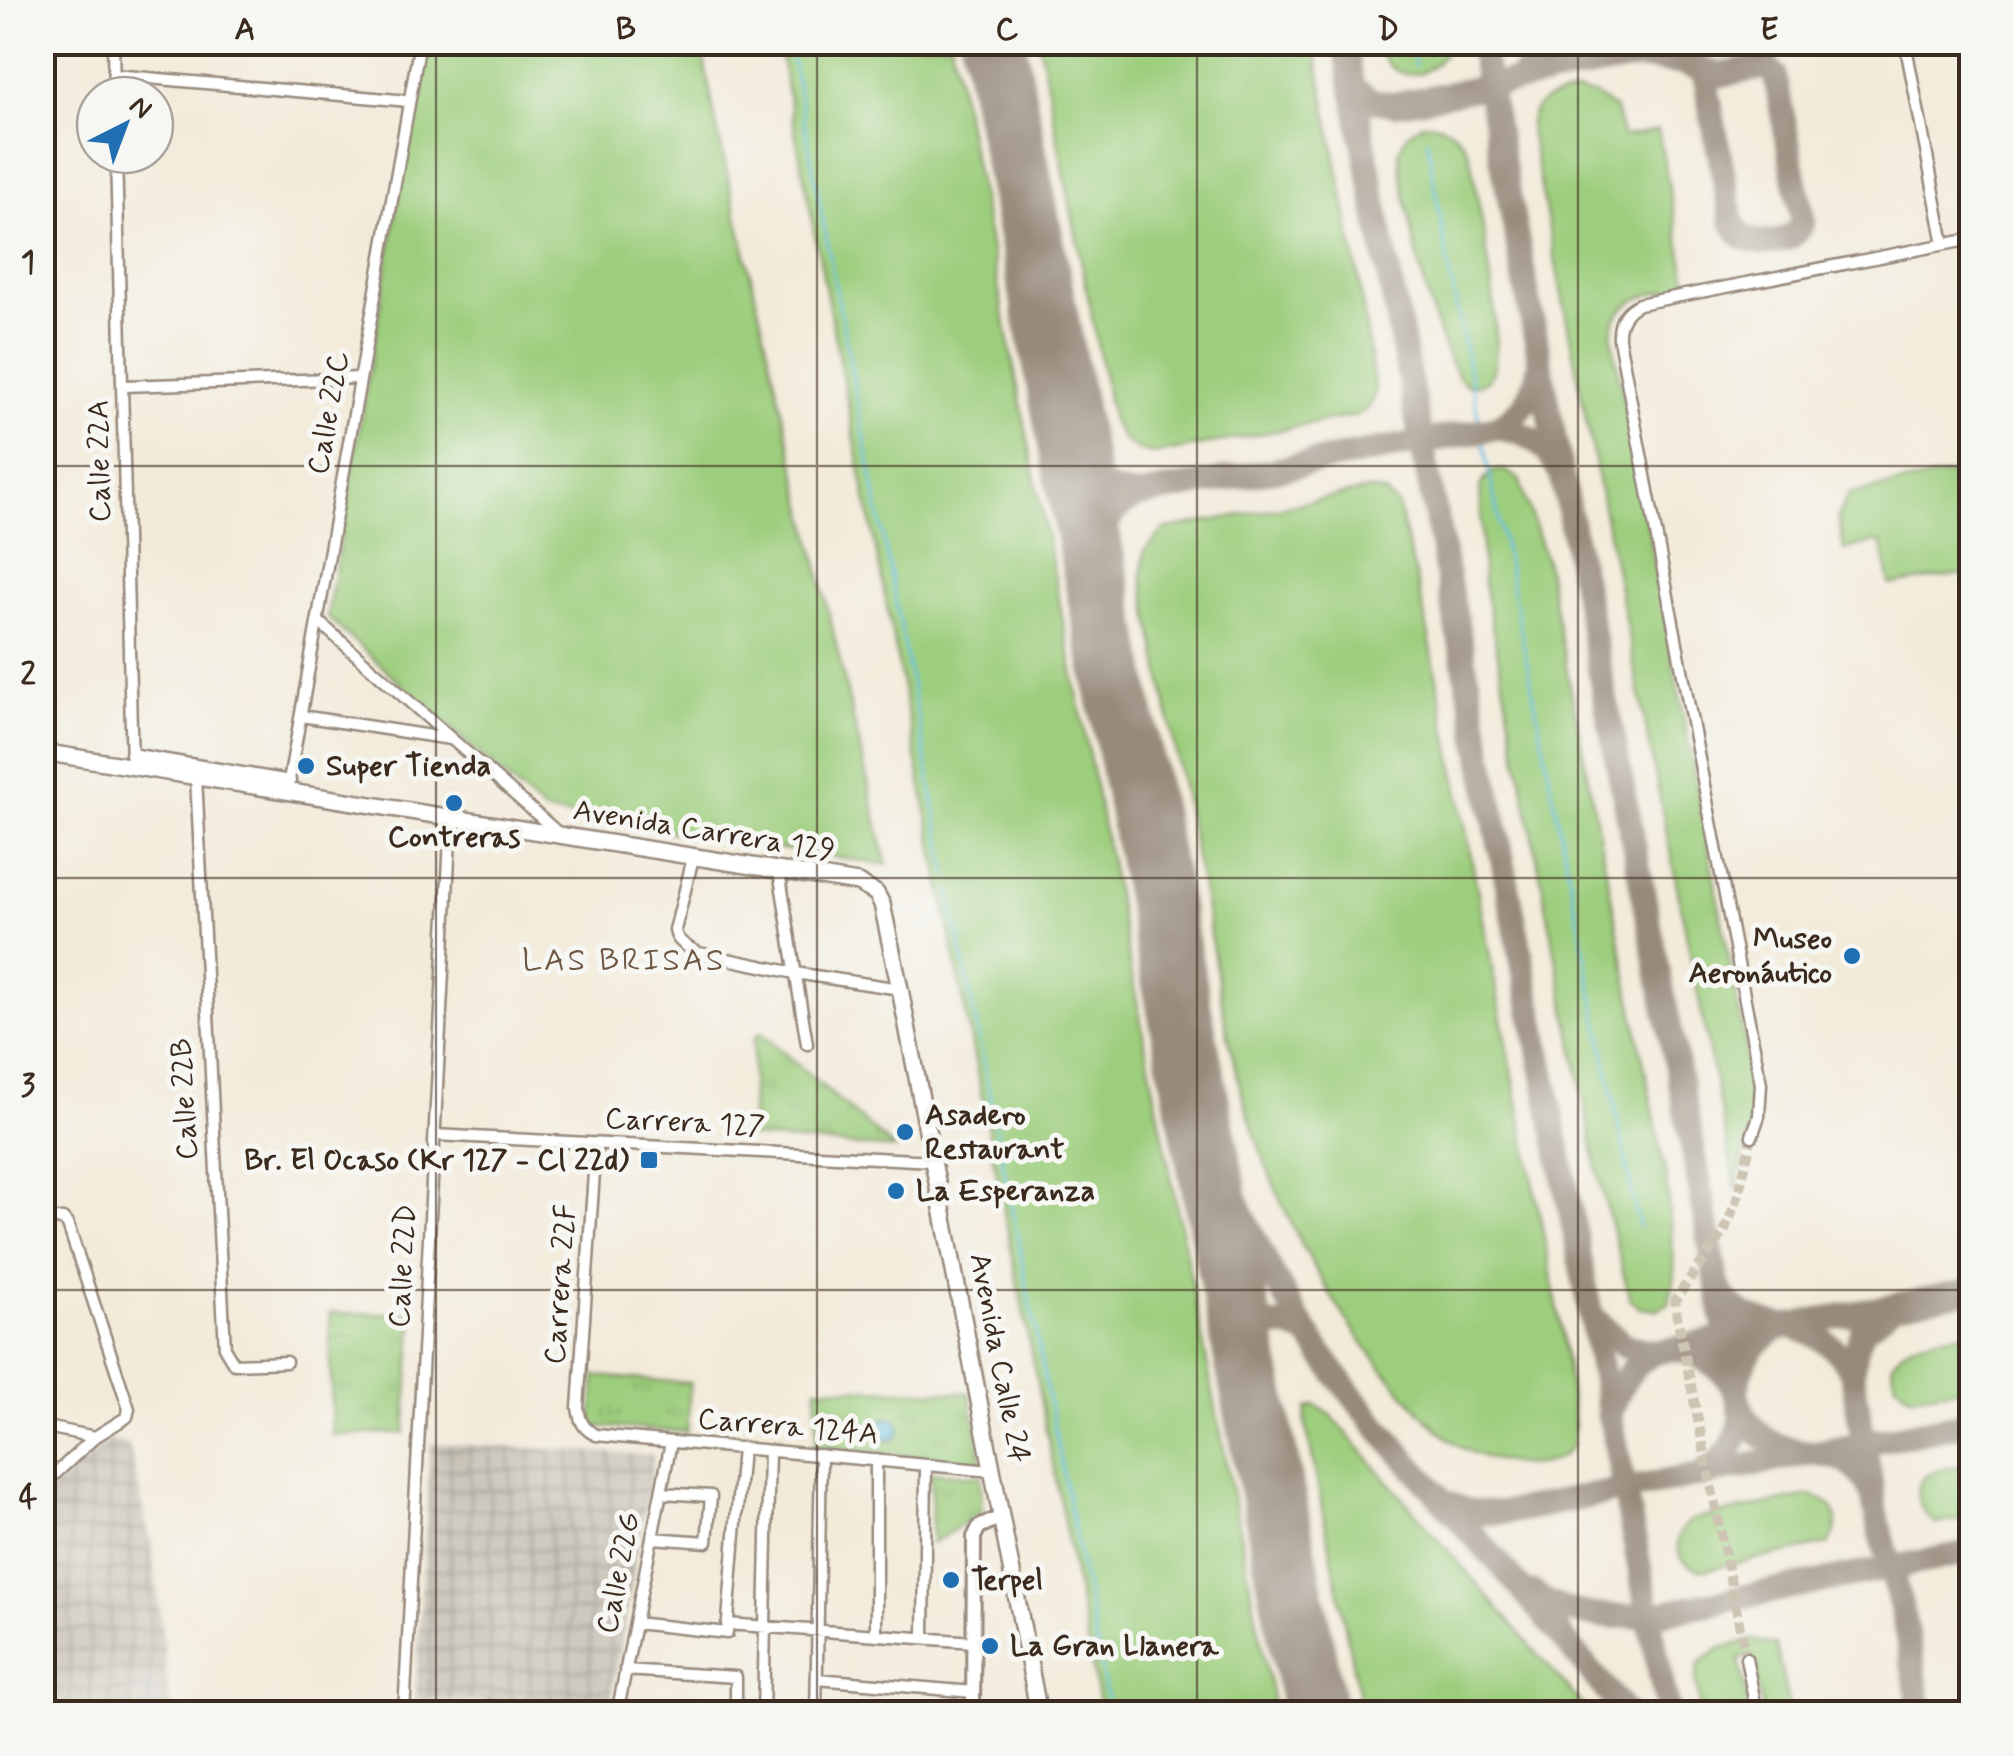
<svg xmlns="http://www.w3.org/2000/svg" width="2014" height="1756" viewBox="0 0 2014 1756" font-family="Mynerve,sans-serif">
	<defs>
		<pattern id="industrial-grid" width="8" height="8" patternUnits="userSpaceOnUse" patternTransform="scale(2.5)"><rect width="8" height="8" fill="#c9c3b8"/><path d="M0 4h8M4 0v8" fill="none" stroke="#a49f95"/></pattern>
		<pattern id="park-tufts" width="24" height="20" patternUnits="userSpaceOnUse" patternTransform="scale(2.5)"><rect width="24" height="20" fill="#9dce7d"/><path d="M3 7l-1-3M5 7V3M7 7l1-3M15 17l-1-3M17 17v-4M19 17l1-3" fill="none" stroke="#88b16c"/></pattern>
	</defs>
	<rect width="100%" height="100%" fill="#f6f6f2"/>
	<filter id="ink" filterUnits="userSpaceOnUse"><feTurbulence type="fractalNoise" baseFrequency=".01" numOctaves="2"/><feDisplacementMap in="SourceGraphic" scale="20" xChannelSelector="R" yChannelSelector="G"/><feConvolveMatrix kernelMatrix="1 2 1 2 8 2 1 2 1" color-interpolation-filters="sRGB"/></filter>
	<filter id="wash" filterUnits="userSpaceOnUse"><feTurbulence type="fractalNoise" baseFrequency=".0048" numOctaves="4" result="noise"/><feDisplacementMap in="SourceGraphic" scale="40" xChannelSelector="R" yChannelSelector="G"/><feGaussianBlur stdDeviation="2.25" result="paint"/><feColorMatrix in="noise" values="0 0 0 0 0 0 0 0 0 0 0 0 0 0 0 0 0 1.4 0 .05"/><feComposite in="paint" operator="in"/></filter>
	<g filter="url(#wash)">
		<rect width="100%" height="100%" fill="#f3ebda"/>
		<path fill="url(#industrial-grid)" d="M110,1440l19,5 24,107 18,161h-128v-217z
			M431,1443l223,12 -44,252 -195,-7z"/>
		<path fill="#9dce7d" stroke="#6c7c4e" stroke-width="2.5" d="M425,43h276l16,86 170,736 -343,-53 -217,-195z
			M778,43h173l324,1670h-174z
			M1039,43h275l45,236 16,112c-2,14 -8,21 -22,25l-197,38c-23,-2 -36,-13 -44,-34z
			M1377,43v-1l71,1c-12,39 -61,43 -71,0z
			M1577,92l17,3 22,15 6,27 36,-7 30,156c-33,8 -76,10 -76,52l142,752 -2,29 -16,71 -207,-1064c5,-28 24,-29 48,-34z
			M1423,123c23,0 39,11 47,33 7,40 38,189 21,219 -3,6 -6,7 -12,10h-12c-32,-23 -65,-190 -68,-234l8,-17z
			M1504,470l15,9 26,79 121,619 9,98 -6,28 -12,7 -17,-2 -10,-9 -32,-125 -115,-595 -3,-93 11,-14z
			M1971,470v103l-81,12 -9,-44 -37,9 -6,-33 11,-23z
			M1368,490l17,3 13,13 27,110 138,721 11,86 -2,23c-19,26 -57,19 -84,12 -41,-10 -67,-45 -93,-75 -72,-84 -124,-186 -154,-293 -18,-65 -26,-135 -39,-201 -20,-105 -40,-209 -60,-313l2,-25 20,-21z
			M1971,1332v55l-60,9 -15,-13 -4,-17c11,-30 52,-29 79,-34z
			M1315,1405l15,9 259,299h-227l-57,-293 2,-12z
			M1971,1465v53l-35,6c-15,-10 -29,-37 -7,-50 11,-7 30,-7 42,-9z
			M1808,1496c27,2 37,27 20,48l-123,26c-30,-2 -38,-36 -11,-51z
			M1753,1640l23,5 14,68h-27l-12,-57 -12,2 11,55h-49l-5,-32 3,-18 22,-15z"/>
		<path fill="url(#park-tufts)" stroke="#6c7c4e" stroke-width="2.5" d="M760,1032l135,117 -145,-12 4,-98z
			M330,1313l84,1 -9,119 -73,2z
			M595,1376l95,7 -3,49 -95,-6z
			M817,1387l153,6 12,70 -166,-17z
			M931,1472l50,4 1,35 -50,33z"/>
		<path fill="#66bfe3" stroke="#507480" stroke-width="2.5" d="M878 1429a11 11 0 1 1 22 0a11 11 0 1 1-22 0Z"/>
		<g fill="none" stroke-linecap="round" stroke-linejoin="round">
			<path stroke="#66bfe3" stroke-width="2.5" d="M789,42l159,834
				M1410,42l5,23
				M1427,139l21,125 191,963
				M950,890l160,824"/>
			<path stroke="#978a7c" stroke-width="25" d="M1344,42l324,1672
				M1480,42l72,384 140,717 45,251
				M1520,79l27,-37
				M1352,86l18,14 24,4 243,-46 45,5 38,12 47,-8 8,8 28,146c-6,21 -36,26 -55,18 -8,-3 -12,-11 -16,-18l-28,-149
				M1539,366c-5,30 -17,48 -44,62 27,2 51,14 63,41
				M1071,450c14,28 33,44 66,46
				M1093,562c6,-31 15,-51 44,-66l358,-68
				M1197,1100c30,82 63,161 111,234 51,78 118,147 180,217 48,53 92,108 138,163
				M1720,1289c14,27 34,31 61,37 -25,16 -40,31 -44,61
				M1897,1304l-33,25 -8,19 -4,24 24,142 26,96 20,104
				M1590,1314l35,32 32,6
				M1791,1326c29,10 45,19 61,46
				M1674,1349c68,10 94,85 30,123
				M1250,1377c5,-40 13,-66 59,-42
				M1740,1405c35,78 102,19 131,87
				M1609,1416c11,-29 18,-51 48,-64l315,-62
				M1448,1503c23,12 47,11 72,7l452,-88
				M1533,1593c34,26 77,25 118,22l321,-63"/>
			<path stroke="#978a7c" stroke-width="65" d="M993,42l322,1672"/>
		</g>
	</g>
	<g filter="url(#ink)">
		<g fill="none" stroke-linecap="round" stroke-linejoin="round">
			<path stroke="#cec4b4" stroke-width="10" stroke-dasharray="10 5" stroke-linecap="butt" d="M1746,1658l-72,-357 50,-69 14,-35 14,-61"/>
			<g stroke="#978a7c" stroke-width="15">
				<path id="minor" d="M113,42l1,53
					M1905,42l39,202
					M114,75l295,26
					M116,155l16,611
					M124,386l236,-8
					M318,621l239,211
					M301,716l149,23
					M131,754l159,27
					M196,777l29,572 9,15 52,-2
					M287,792l133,-750
					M693,858l-18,72c1,12 14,18 24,23l96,20 105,16
					M779,871l28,173
					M435,1135l498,26
					M1752,1136l7,-20 2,-32 -142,-745c-1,-16 5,-28 20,-35l333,-65
					M596,1143l-18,265c2,13 5,21 18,27l396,36
					M42,1220l21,-1 5,6 61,184 -2,8 -32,20 -53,49
					M42,1426l53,11
					M876,1460v175
					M652,1538l55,4 4,-46 -50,-3
					M635,1623l92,10 15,-185
					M727,1624l247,18
					M924,1638l2,-173
					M1746,1658l11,56
					M625,1670l111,7v37
					M817,1679l157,13
					M404,1714l47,-894
					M617,1714l54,-272
					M763,1714l6,-263
					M816,1714l5,-259"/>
			</g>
			<g stroke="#978a7c" stroke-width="18">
				<path id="tertiary" d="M973,1714l1,-177 5,-10 22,-10"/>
			</g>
			<g stroke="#978a7c" stroke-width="20">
				<path id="secondary" d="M42,752l816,131 18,10 6,11 18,85 139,725"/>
			</g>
			<use href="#minor" stroke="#fff" stroke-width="10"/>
			<use href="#tertiary" stroke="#fff" stroke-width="12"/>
			<use href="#secondary" stroke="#fff" stroke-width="15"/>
		</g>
	</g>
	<path fill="none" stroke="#3b2a1e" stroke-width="2.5" stroke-opacity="0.55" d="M436,42v1672M817,42v1672M1197,42v1672M1578,42v1672M42,466h1930M42,878h1930M42,1290h1930"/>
	<g fill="#1f6fb2" stroke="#f6f6f2" stroke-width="4">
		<circle cx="306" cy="766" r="10"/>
		<circle cx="454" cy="803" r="10"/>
		<circle cx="1852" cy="956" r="10"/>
		<circle cx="905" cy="1132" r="10"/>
		<rect x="639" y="1150" width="20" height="20" rx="5"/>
		<circle cx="896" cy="1191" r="10"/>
		<circle cx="951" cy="1580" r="10"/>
		<circle cx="990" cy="1646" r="10"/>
	</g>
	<g text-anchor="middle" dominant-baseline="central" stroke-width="10" stroke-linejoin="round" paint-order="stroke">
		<g font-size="30" fill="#3b2a1e" stroke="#f6f6f2">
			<text transform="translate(329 413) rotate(-80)">Calle 22C</text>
			<text transform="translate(100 461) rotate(-91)">Calle 22A</text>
			<text transform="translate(704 831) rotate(9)">Avenida Carrera 129</text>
			<text transform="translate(185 1099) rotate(-93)">Calle 22B</text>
			<text transform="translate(685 1123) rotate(3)">Carrera 127</text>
			<text transform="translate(403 1266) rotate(-87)">Calle 22D</text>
			<text transform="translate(561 1284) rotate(-86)">Carrera 22F</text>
			<text transform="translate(999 1358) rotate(79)">Avenida Calle 24</text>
			<text transform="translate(788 1427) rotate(5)">Carrera 124A</text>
			<text transform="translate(619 1573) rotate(-79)">Calle 22G</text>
		</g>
		<g font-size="30" font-weight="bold" fill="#3b2a1e" stroke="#f6f6f2" text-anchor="start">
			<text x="326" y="766">Super Tienda</text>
			<text x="454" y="837" text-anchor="middle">Contreras</text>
			<text x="1832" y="939" text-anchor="end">Museo<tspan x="1832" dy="34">Aeronáutico</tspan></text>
			<text x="925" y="1115">Asadero<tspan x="925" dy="34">Restaurant</tspan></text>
			<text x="629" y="1160" text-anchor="end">Br. El Ocaso (Kr 127 - Cl 22d)</text>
			<text x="916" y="1191">La Esperanza</text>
			<text x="971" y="1580">Terpel</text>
			<text x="1010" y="1646">La Gran Llanera</text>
		</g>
		<g font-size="32" letter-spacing="2.5" fill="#6f5843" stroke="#f6f6f2">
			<text x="624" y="961">LAS BRISAS</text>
		</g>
	</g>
	<rect width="2014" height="1756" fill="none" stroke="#f6f6f2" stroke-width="110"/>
	<g transform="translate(125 125) rotate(42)"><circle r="48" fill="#f6f6f2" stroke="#aba49d" stroke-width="2.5"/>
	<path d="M0-8L18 38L0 25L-18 38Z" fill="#1f6fb2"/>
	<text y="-15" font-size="28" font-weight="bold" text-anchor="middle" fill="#3b2a1e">N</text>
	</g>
	<rect x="55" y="55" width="1904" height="1646" fill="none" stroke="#3b2a1e" stroke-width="4"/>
	<g font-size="32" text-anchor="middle" font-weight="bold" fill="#3b2a1e">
		<text x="245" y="39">A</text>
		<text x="626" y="39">B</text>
		<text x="1007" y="39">C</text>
		<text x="1388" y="39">D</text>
		<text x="1769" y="39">E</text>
		<text x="28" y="272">1</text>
		<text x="28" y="684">2</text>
		<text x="28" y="1095">3</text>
		<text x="28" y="1507">4</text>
	</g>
</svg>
